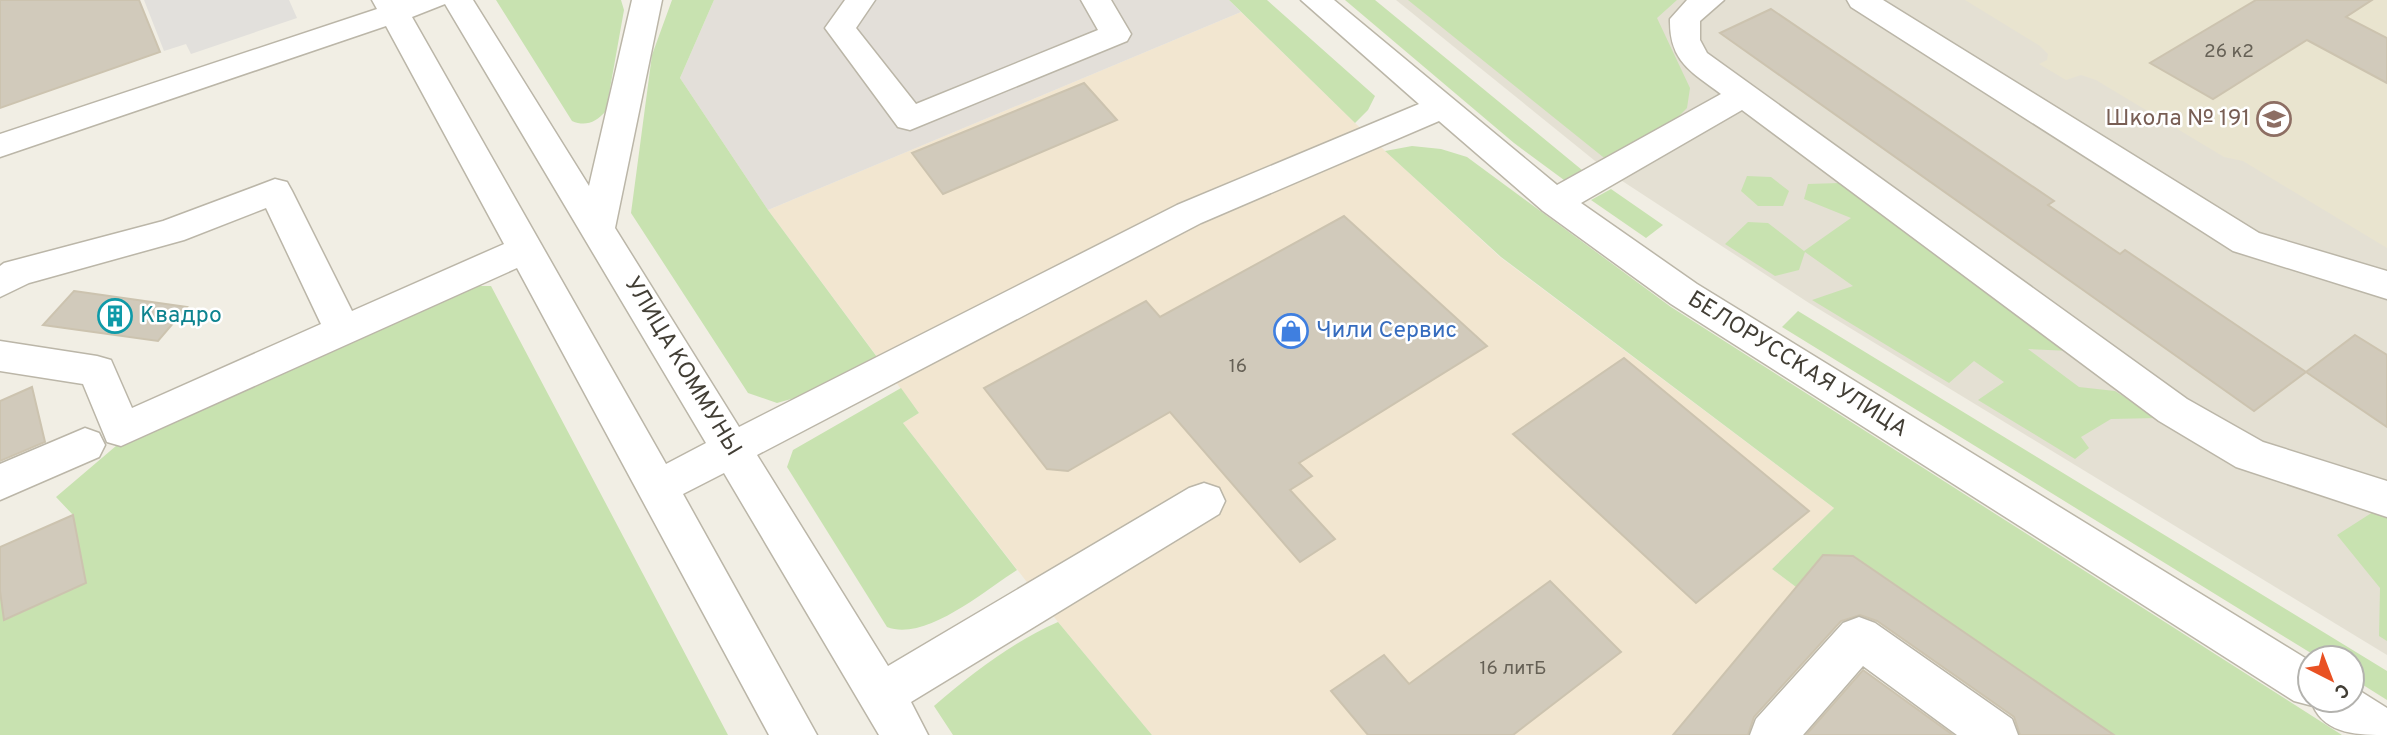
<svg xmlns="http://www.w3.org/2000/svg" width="2387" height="735" viewBox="0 0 2387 735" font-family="Overpass,sans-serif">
	<rect width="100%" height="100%" fill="#f1eee4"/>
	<path fill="#e4e0d3" d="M1396,0h991v655l-578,-352 -199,-130z"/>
	<path fill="#f2e6d0" d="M1241,12l114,111 145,134 334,251 -62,61 24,18 -123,148h-521l-94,-113 -155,-199 16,-10 -151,-203z"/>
	<path fill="#e3dfd9" d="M714,0h515l12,12 -473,198 -88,-132z"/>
	<path fill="#e9e4cf" d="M1965,0h422v248l-144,-87 -19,-4 -128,-77 -15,-5 -15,5 -27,-16 8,-4 1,-6 -8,-8z"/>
	<path fill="#c8e2b0" d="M496,0h125l3,10 -18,101c-10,11 -20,16 -34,10z
		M672,0h42l-34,78 88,132 109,147 -79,40 -21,6 -29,-10 -117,-180 21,-158z
		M1229,0h38l108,96 -7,14 -13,13z
		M1345,0h30l207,170 -18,10 -50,-37z
		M1408,0h269l-20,18 33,70 -3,20 -9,9 -70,44z
		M1412,146l29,3 26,8 204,150 671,428h-228l-261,-179 -22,-1 -35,32 -24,-18 62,-61 -333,-251 -116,-106z
		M1747,176l24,1 18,14 -6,15h-25l-17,-15z
		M1839,183l231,168 -42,-2 51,38 36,4 42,27 -46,1 -30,18 8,11 -14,11 -97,-59 26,-18 -30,-21 -25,22 -137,-83 41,-14 -48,-34 -6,18 -24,6 -50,-32 23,-22 20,1 36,28 47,-33 -47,-19 4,-15z
		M1611,189l52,36 -17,13 -55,-38z
		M467,286h24l237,449h-728v-144l5,29 81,-37 -13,-68 -17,-18 67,-57z
		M1798,311l589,360v29l-35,-22v-20h-33l-537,-331z
		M901,388l18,25 -16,10 114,147c-33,21 -92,72 -130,57l-100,-160 6,-17z
		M2373,512l14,3v126l-8,-5 1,-48 -43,-53z
		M1058,622l94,113h-199l-19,-29c39,-33 77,-63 124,-84z"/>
	<path fill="#e2e0dc" d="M144,0h145l8,18 -106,36 -5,-10 -22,7z"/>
	<path fill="#d1cabb" stroke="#ccc3af" stroke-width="2" d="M0,0h139l21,52 -160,56z
		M2256,0h116l-26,17 41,21v45l-80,-43 -94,59 -63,-36z
		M1771,9l283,192 -6,4 72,49 5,-4 181,122 -52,39 -534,-378z
		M1084,83l33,37 -174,74 -31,-41z
		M1344,216l143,130 -188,117 13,13 -22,14 45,49 -35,23 -130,-150 -102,59 -21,-2 -63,-81 162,-87 14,16z
		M74,291l113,16 -29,34 -115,-16z
		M2355,335l32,20v72l-81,-55z
		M1624,358l185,153 -113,92 -183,-169z
		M32,387l13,55 -45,19v-60z
		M73,515l13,68 -82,37 -4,-29v-44z
		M1823,555l30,1 261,179h-94l-6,-18 -137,-96 -17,-6 -19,6 -87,96 -6,18h-75z
		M1550,581l71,71 -108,83h-145l-37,-44 53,-36 25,29z
		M1863,670l90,65h-147z"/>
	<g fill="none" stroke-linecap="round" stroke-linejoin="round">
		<g stroke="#bbb6a8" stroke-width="3">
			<path id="minor" d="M372,0h101l116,186 43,-186h30l-47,228 124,199 438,-222 242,-101 -118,-104h33l223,185 164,-91c-31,-23 -52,-33 -51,-75l17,-19h37l-24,21v19l7,13 480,346 76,43 124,39v36l-151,-50 -77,-46 -417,-311 -161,93 116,81 613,377v39h42v-14l35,22v27c-27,0 -61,0 -74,-29l-19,-5 -623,-397 -128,-93 -104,-90 -238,102 -444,232 131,211 301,-178 15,-5 15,5 6,13 -6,13 -308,188 17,33h-49l-155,-262 -41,21 134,241h-48l-252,-467 -396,178 -14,-4 -24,-58 -83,-13v-30l97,15 14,4 21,48 189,-84 -55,-116 -82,32 -155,43 -29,14v-31l4,-3 159,-42 112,-42 12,3 5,9 60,120 152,-67 -118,-218 -386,131v-23l377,-125zM445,4l261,439 -40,21 -254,-447z
				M845,0h30l-19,28 60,76 182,-74 -17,-30h30l20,34 -4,7 -217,89 -12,-3 -73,-99z
				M1847,0h36l376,233 128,38v28l-154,-48 -382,-244z
				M85,428l14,5 6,12 -6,12 -99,43v-36z
				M1859,617l16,6 137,96 6,16h-61l-94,-69 -60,69h-53l6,-16 87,-96z"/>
		</g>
		<use href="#minor" fill="#fff" fill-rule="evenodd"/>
	</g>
	<defs>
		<g id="school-ring" transform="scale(1.75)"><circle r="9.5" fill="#fff" stroke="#8d6e63" stroke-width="1.5"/><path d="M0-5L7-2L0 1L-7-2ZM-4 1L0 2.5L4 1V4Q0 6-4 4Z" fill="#8d6e63"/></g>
		<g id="building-ring" transform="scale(1.75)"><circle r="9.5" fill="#fff" stroke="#0f9aa8" stroke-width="1.5"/><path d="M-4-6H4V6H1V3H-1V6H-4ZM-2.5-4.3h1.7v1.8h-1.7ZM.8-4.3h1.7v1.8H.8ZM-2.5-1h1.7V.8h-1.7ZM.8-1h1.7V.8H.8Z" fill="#0f9aa8"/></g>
		<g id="shop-ring" transform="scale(1.75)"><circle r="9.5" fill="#fff" stroke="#3f7fe0" stroke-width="1.5"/><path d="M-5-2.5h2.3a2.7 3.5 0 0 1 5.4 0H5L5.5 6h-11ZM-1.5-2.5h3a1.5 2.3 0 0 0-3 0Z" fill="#3f7fe0"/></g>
	</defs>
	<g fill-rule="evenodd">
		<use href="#school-ring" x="2274" y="119"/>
		<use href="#building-ring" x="115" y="316"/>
		<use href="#shop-ring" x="1291" y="331"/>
	</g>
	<g text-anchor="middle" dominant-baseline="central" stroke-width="5" stroke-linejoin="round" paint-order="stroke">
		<g font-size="19" fill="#666156">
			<text x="2229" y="52">26 к2</text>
			<text x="1238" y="367">16</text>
			<text x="1513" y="669">16 литБ</text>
		</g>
		<g font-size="23" fill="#785e54" stroke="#fff" text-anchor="end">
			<text x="2250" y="119">Школа № 191</text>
		</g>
		<g font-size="23" fill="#0d838f" stroke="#fff" text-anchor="start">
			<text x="140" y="316">Квадро</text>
		</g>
		<g font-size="23" fill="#366cbe" stroke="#fff" text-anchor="start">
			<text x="1316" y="331">Чили Сервис</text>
		</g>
		<g font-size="23" fill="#423e35" stroke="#fff">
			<text transform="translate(1797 365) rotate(32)">БЕЛОРУССКАЯ УЛИЦА</text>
			<text transform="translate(682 367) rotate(59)">УЛИЦА КОММУНЫ</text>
		</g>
	</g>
	<g transform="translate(2331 679) rotate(138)"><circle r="33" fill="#ffffff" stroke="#b3b2ae" stroke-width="2"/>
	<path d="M0-5L12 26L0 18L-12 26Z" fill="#e95123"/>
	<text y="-10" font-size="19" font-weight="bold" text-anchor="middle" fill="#423e35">С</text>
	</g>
</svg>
